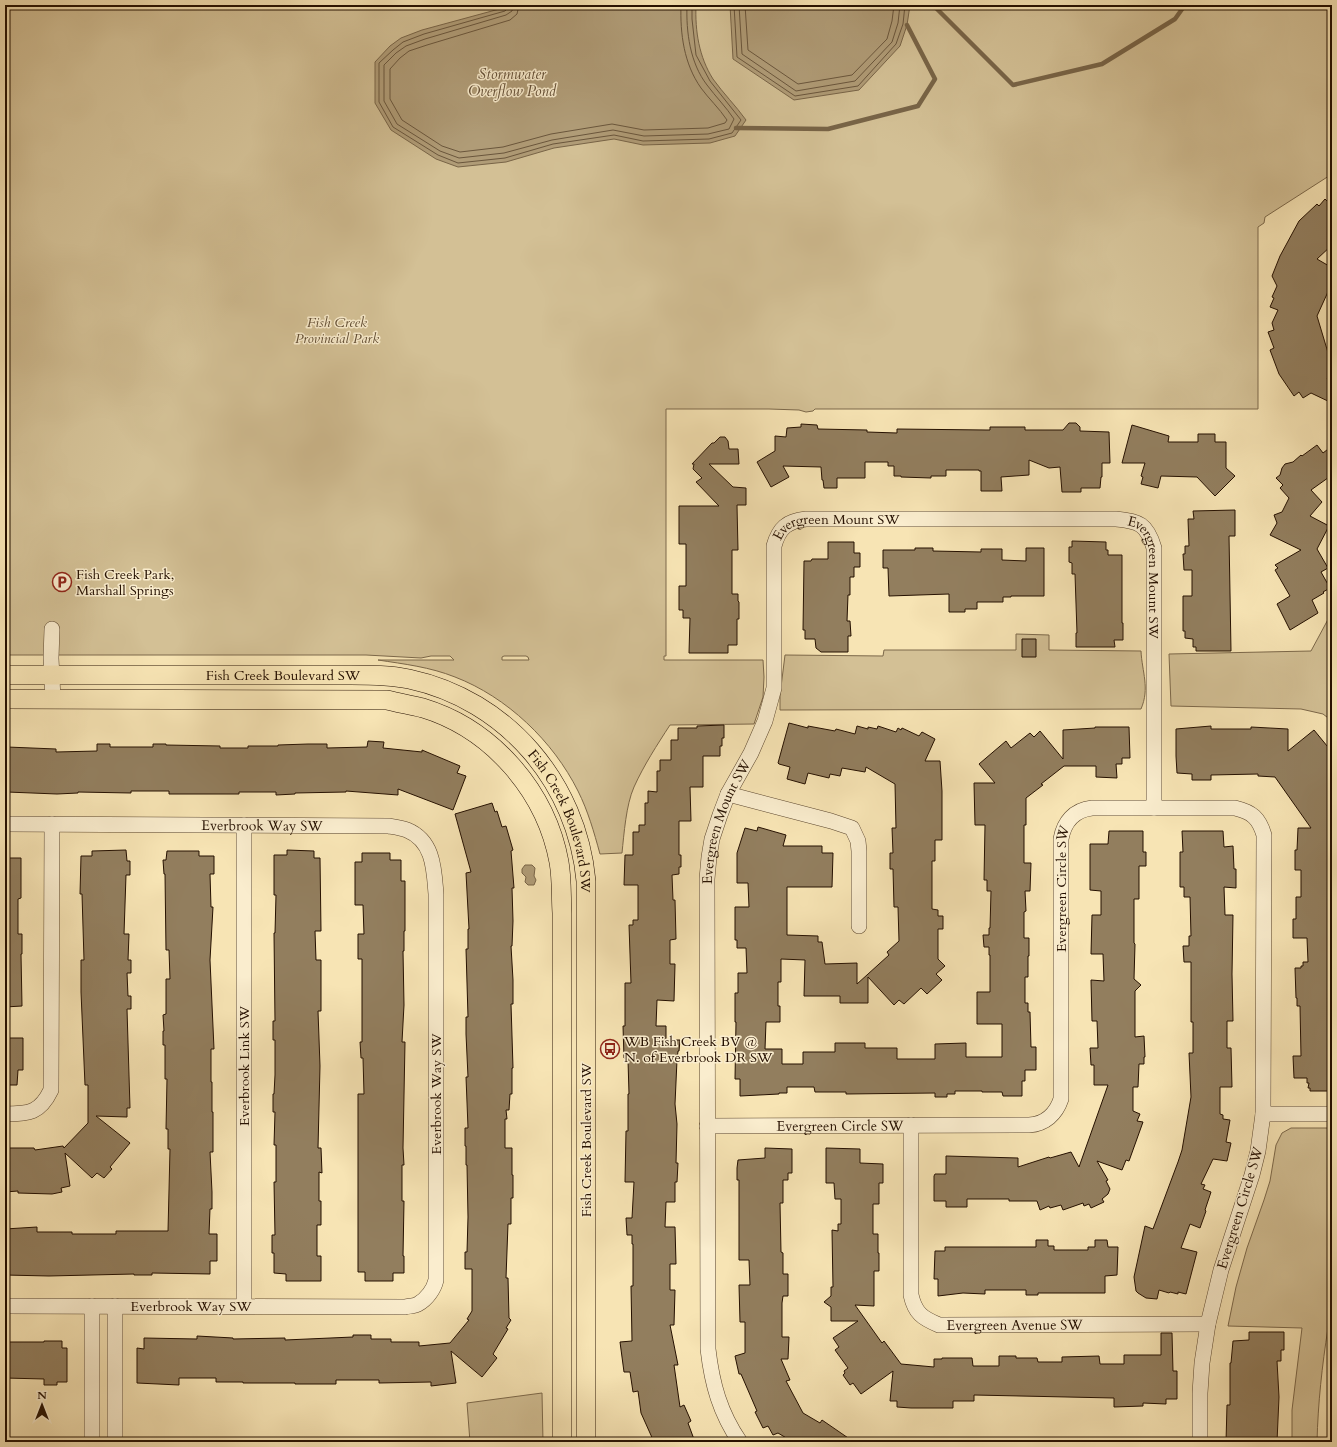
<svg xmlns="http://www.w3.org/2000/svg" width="1337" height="1447" viewBox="0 0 1337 1447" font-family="Cardo,serif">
	<rect width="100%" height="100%" fill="#f7e4b4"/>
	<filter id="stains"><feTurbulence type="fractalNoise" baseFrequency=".005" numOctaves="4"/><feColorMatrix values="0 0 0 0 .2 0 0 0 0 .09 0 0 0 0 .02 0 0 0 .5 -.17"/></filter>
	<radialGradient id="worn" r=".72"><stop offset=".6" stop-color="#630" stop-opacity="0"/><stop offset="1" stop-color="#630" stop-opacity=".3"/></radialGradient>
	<path fill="#d3c095" stroke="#7c684a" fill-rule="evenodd" d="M5,5h1327v169l-67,43 -1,6 -6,4v182h-443l-2,2 -7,1 -7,-2 -30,-1h-103v247h-2v4h99l1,17 -1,20 -9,27 -84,1c-13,20 -26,40 -36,62 -8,18 -10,47 -12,66l-22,1c-6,-22 -12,-43 -22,-63 -25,-50 -71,-94 -123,-114 -25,-10 -51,-13 -77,-17h76l-4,-4h-19l-10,2 -55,-3h-361zM504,656h22l2,1 1,3h-27v-3z
		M1332,612v109l-9,-7 -22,-5 -130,-3 -2,-52 142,-3z
		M1016,634l33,1v15l92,1c1,21 9,37 0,58l-361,1v-15l5,-40 98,1 1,-6h132z
		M1291,1128h41v199l-4,1c-6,38 -10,75 -11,114h-25v-32l10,-82 -74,-2 8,-39 11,-39 17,-48 6,-19 6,-36 6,-12z
		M542,1393l1,49h-73l-3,-39z"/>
	<path fill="#b09c77" stroke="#786447" d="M514,5h182c-1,26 3,52 17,74 10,14 23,27 33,41l-11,16 -25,7 -67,2 -29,-6 -60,9 -48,14 -48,5 -22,-8 -45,-29 -16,-27v-41l15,-16 11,-8 21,-8z
		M730,5h180l-3,20 -7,21 -41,44 -65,10 -61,-41z
		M525,865h7l3,3 -1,8 2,4 -2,5h-6l-3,-3 1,-5 -4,-4v-4z"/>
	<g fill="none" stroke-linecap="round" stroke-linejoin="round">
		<path stroke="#6a563c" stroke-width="1" d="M508,5l-1,4 -2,2 -81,23 -21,8 -10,8 -14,13v39l14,25 45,28 20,8 47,-5 48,-14 61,-9 29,6 66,-2 23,-6 9,-13 -31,-39 -14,-26 -4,-36v-14
			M513,5l-1,6 -6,4 -81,24 -19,7 -10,7 -12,12v36l13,23 43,27 19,7 45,-5 48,-13 61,-10 31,6 64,-2 21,-5 5,-10c-8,-12 -18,-22 -27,-34 -17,-22 -21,-53 -20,-80
			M519,5l-2,9 -7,6 -83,25 -18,6 -9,7 -10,11v30l12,21 40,26 18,6 43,-5 48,-13 61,-10 32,6 64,-2 17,-5 2,-3c-8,-12 -18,-21 -26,-32 -17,-24 -21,-54 -20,-83
			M734,5l3,52 58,39 63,-10 38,-42 7,-20 2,-19
			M739,5l3,49 54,37 59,-10 37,-39 6,-19 2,-18
			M745,5l3,45 50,34 54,-9 35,-36 5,-18 2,-16"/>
		<path stroke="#786447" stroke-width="4.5" d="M933,5l80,80 89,-21 73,-45 10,-14
			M736,128l92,1 90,-23 17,-27 -28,-54"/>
	</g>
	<path fill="#927e5e" stroke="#251000" d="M1325,199l7,7v39l-15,14 12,7 -1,1 4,2v14l-15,33 15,50v9l-5,3 5,7v18l-21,-10 -8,5 -4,-6 -5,4 -15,-22 -9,-24 4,-2 -6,-16 6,-2 -2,-7 6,-13 -8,-3 4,-9 -2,-1 5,-11 -5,-10 8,-20 19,-35 18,-17 2,2z
		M1069,423h7l4,4v4l29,1 1,31h-8v14h-1l-1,11h-19v4h-19l-2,-25 -11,1 -20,-8v15l-28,2 1,14h-21v-20h-2v-1h-33v6h-15v2l-30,-1v-1h-7v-10h-6v-4h-23v16h-28v10h-13l-1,-8h-1l-1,-13 -38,-1 6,11 -18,10 -14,-25 18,-11v-15l11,1 1,-9 14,-1v-3l16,1 1,4 49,1v2l30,1v-4l89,1h4v-3h35v3h38z
		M1132,425l37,11 -1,6h30v-8h17v8h11v26l9,8 -20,20 -18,-19 -36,-1 -3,12 -17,-4 2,-7 -2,-1 4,-13h-23z
		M720,437h5l3,4 1,8h9l1,15h-30l24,23 13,1v17h-9l1,45h-6v44h6v7l1,1v17h-2v26h-9v8h-39l1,-35h-7v-8h-4v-24h7v-42h-7v-38h40l-23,-24 6,-4 -9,-9 1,-5h-2l20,-21h2z
		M1317,445l6,8 9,-7v29l-21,15 11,12 -12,14 19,10 -12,23 11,19 -7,4 9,16 -7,4 1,1 -12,7 6,13 -28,17 -13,-26 13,-8 -15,-26 3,-2 -3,-3 26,-15 -31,-15 7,-12 -3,-8 8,-3 7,-14 -9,-10 3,-3 -7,-7 4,-3 2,-7 3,-4 8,-2 8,-7 1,1z
		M1235,510v26h-6l2,115h-35v-4h-3v-8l-8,-1v-7h-2v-35h9v-26h-8l-1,-16h2v-8h4l-1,-27h6l-1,-8z
		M1072,541l34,1v8h2v5h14v68h1v17h-9l1,7h-39v-14h1l-2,-59h-3v-11l-3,-1v-15h3z
		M828,542h26v11h6v14h-6v10h-4v18h-2l-1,26h3l1,15h-3v16h-27l-5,-4 -1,-9h-10v-9h-2l1,-69h7l1,-2h16z
		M915,548h18v3l48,1v-3h21v11l24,1v-13h18v48h-33v1h-8v5h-26v7h-12v3h-16v-18l-60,2 -1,-28h-5v-18h32z
		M1022,639h14v18h-14z
		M789,723l19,5v-2l27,5 1,-2 19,5 2,-8 11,3v-2l9,2 1,-3 18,6 2,-4 3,2 1,-2 17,8 3,-4 13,7 -10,22h15l2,30v49h-7v21h-3v48l6,1v6h5v13h-5v30l7,7 -9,8 6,6 -15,14 -6,-6 -17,16 -5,-4 -5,5 -26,-28v26h-28v-7h-36l1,-36 -24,-1v23h-3v24h2v16h-14l-1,27h17v15h21v-12h32v-9h30v5h32v11h38v-15l31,-1v14h36v-33h-25v-32h13v-37h-1v-8h-5l-1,-12h6v-7h1l1,-37h-4v-11h-3l1,-55h-10l-1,-42h21l-16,-19 27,-23 5,7 19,-15 4,4 6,-6 23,28v-29l32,-2v-1h34l1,31h-8v6h-6l1,14 -21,-1v-11h-32l-23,18 2,1 -17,13v27h-2v38h7l-1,28h-5l1,20 -2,1v26h5v18h-1v21h-3v26h3v9h2l1,35h5v23h-11v11h-3v15h-19l-1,-4h-20v-1h-27v3h-8v3h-12v-4l-89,1v-2h-31l-1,-5h-27v6h-8v1l-39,2v-17h-5l1,-57h-1v-29h3v-20h9l-1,-25h-9v-8h-2v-33h14l-1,-24h-11v-30l8,-25 12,3 1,-4 28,8 -3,11h39v7h11l-1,34h-45v48l31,1v6h4l3,22 32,-1v21l32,-29 -2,-3 12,-11 -1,-34h-4l-1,-38h-3v-16h3l-1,-25h4l-1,-44 -29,-17 -1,5 -23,-4 -2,8 -10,-2 -1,4 -21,-5 -3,11 -18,-5 3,-12 -11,-3 -1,-1z
		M724,725v13h-2v8h-2v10h-17v31h-13l1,34h-12v34h2v12h-2v7l-7,1 1,25h2l1,39 -6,1v24h5l-1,37 -17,-1 -1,26h10v14h14l-1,11h-1l-1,9 -2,44 2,20 -1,39h2l-1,19h-2v20h-9l-1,25h10l1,37h-6v26h5l-1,35h-4l8,40h-4l6,42 4,-2 7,16 -3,2 7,19h-41l-13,-29 -3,-22 -5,1 -3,-20h-6l-4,-30 12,-1 -1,-55h2v-42h-1v-9h-5l-1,-17h6l2,-36h-9l1,-51h2v-37h1l-1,-34 -4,-2 -1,-32h2v-43h6l-2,-58h4v-5h5v-35h-14l1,-30h8v-23h6v-7h6v-22h3v-12l9,1v-21h3v-11h11v-20h7v-12h19v-2z
		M1211,726v3h40v-2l37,2v22l26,-21 18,22v339h-22v-3h-2l1,-5h-2v-5h-13l-1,-22h8l-1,-50h-3v-8h-1l-1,-30h6v-2h2v-4h5l-1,-24h-14v-19h3v-22h5v-27h-6v-20h2l1,-22h13l-36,-51 -17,-1v-2l-47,1v5h-19v-6l-15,-1 -1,-17v-27z
		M368,741l16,1 -1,6 39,4v-2l38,16 -3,7 9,3 -13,34 -55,-21v6l-52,-4v1l-51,1v1l-19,1v-3h-37v2h-70v-3h-38v2l-53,-1v1l-21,1 -50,-2v-45l49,2v3l41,-1v-7h13v3h43v-3h13v1l54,1v2h28v-2h30v-1l30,-1h19v4l40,-1z
		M492,803l3,9 2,-1 5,16 4,-1 7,24 -2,1 3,37h-2l1,33 -1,25h-1l2,34v24h-2l2,64h-1v26h-2l-1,16h-3l1,9h-2v29h7v27h1v23h-2v26h-3l-2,54h2l1,40 2,2 -5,8 2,1 -15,25 4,4 -15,19 -31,-26 5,32 -25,3v-4l-52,1v-3h-43v4h-41v-1h-52v-1h-27v-4h-37v7l-42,-2v-35l7,1v-11l53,1v-3l36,2v1l52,-1v2l68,-3v-2h18v4h20v3h28v4l31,-3 19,-23 -2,-1 5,-8v-42h-7v-17h2l1,-35 -1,-52h-1v-19h-1v-18h3l-2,-51h2l-2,-43v-17h2l-2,-68h2v-20h1l-3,-56 5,-1 -16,-58z
		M1109,831h34v21h3v14h-7v33h-5v44l1,1 -1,35 7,6 -6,6v46l9,-1 1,21h-1v7h-5l-1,23h-5v24l7,3 -3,7 6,1 -14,39 -3,-1 -4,10 -25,-9 11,19 -2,1 4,8 -2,5 -6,5 2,3 -13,6 -2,-4 -5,2 -1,-3 -20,7 -2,-5 -11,3 -1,-2 -9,4 -3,-9h-28v-2h-42v8h-21v-6h-12v-25l1,-2h11v-18l72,2v9l31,-10 1,1 21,-6 8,15 29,-82h-14v-20h-3l-1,-17h8l-1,-27h-5l-1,-41 13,1 -1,-27h-12l1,-39h9v-24l-11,-1v-46h18z
		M1182,831h41l1,16 9,-1 1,23h2v19l-12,-1 1,28h8l-1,59 1,47h-6v27h4l1,39h-12v27l3,1v4l7,1 -4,22 5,1 -4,18 -14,-2 -12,25 4,1 -2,4 8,3 -6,18 1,1 -6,17 -10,-4 -9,24 16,4 -11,42 -8,-2v2l-8,-2 -1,1 -10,-3 -2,9 -11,-1 -8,-5 -2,-2 -2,-14 11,-51 8,3 25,-67 4,-12 9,-53 -2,-44h4v-31h-2v-60h-7l-1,-16h6v-10h2l-1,-39h-6v-10h-4v-35h3z
		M126,850l1,11h3v14h-4l-2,59h5l-1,26h3v13h-4l1,23h3v13h-4l3,99h-3v9l-31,-1 34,27 -20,24 2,2 -8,9 -7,-5 -5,5 -27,-25 5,33 -9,2 1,4 -10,2 -34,-1v-2l-13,1v-44h29l1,2 28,-4 1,2 24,-25v-38h-3l-4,-93v-32h3l-2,-66h-2l1,-38h11v-5z
		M287,850l27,1v7h6l1,73h-6l1,29h5v51h-3l2,55 -2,82h3l1,25 -3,-1v29h2v24h-4v31h4v25h-35v-7l-12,-1v-20h-2v-18h3l-1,-53h2v-37h-2l1,-33h-2v-18h1l1,-19v-35h-2v-19h2l-1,-88h1l1,-38h-2v-40h13z
		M167,851h32v5h15v18h-4l1,33h2l-3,53 4,89h-3v33h1v30h1v40h-3l2,40v17h-2l-1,25h8v27h-7v13l-58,-1v2h-18v-1l-85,2 -44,-1v-46l32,-2v5h35v2h44v-3h52l2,-82h-2v-20h-2l1,-50h-2v-34h-2v-14h1l-1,-16 3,-1v-35h4l-1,-29h-3l-1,-76h-1l-1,-14h3z
		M362,853h28v7h11v21h4v50h-1v20h-1l1,54 -2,37h3l-2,106 1,17h-2v36h2l-1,55h1v17h-11v8h-28v-9h-7v-178h6l-1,-36h-2l-1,-16h2v-83h-4v-25h6l-1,-29h-8v-43h7z
		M5,858h16v40l-3,1v35h4v20h-1l1,52 -17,1z
		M5,1038h18v32h-5l-1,15h-12z
		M765,1148l27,1v24h-4v7h-5v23h-3l1,49 2,1v21h5v22h-5l-1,7v34h7l-1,22h-7l9,21 -4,1 17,32 17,10 2,-3 32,22h-61l-15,-9 -5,2 -5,-9 -5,2 -8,-16 2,-1 -16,-37h-2l-4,-18 10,-3v-31h-5l-1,-37h11l-1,-25h-10v-80h-2v-12l1,-8 27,-2z
		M826,1148l34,1v14l23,1v19h-4v21h-6v30h5v19h1v18h-5v35l-19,-1 27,38 2,-2 17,23 33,3v-8h8v-1h30l1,8h26v-10h17v2h21l1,4h24v-5l37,-1 1,8h24v-9h37v-22h11l1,38h4v28h-11v5l-23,-1v3l-29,1v-9l-140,-3v6h-21v7h-42l-14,-1v-6h-7l3,-30 -32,23 -8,-11 -3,2 -7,-10 2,-2 -1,-2 4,-3 -13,-18 4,-3 -6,-9 25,-17h-27v-14l-7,-5 7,-6v-9h2l-1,-57 6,1v-7h3v-25h-6l-1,-16h-8z
		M1036,1240h12v6h6v4h34v-3h7v-7h12l1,7h10l-1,28 -12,1v17h-67v2h-12v-5h-41v4l-22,-1 -25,3v-17h-4l1,-28h10v-4h91z
		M1249,1332h35v18h-3v11h-4l2,36 -2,45h-51l1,-37h3v-42h1l2,-22 16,-1z
		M44,1341h18v7h5v34h-10v3h-13v-6l-39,-1v-36h39z"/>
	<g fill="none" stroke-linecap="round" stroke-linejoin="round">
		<g stroke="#5a452d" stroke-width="16">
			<g id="minor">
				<path d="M52,629l-1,29 2,41"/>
				<path d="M728,794l103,27 21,7 6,13 1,10v75"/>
				<path id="s1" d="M5,824l384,2c6,1 13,2 18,4 27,11 27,40 29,64v386c-2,9 -9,19 -18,24 -3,2 -9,2 -13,3l-400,-1"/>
				<path d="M244,825v481"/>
				<path d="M5,1114c24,0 35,-1 46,-24l1,-266"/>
				<path d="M1263,1114h69"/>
				<path id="s2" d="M911,1125v170c4,18 11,23 28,30l269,-1"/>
				<path id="s3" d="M707,1126l322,-1c16,-1 27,-11 32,-26v-260c3,-17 13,-29 31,-31h143c17,4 24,10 29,27l-1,279 -5,37 -6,24 -31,95 -13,54 -6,39 -2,30v49"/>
				<path d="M115,1306v136"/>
				<path d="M92,1442v-136"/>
				<path id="s4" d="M740,1442c-20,-29 -28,-58 -32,-93l-1,-470 2,-22 3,-18 8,-24 8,-21 23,-41 14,-32 9,-33v-142c5,-18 13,-25 32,-27h310c23,2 31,5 38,29v260"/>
			</g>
		</g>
		<g stroke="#251000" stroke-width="20">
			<g id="major">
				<path id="s5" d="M5,675h346c20,0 39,0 58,4 98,21 168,104 177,202v561"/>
				<path d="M5,699l382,1c12,3 24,5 36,8 69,21 123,83 136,154 3,17 2,34 3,51v529"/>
			</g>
		</g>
		<use href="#minor" stroke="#faedce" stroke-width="15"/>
		<use href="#major" stroke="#f7e4b4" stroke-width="19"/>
	</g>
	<defs>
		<g id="parking-ring" transform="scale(1)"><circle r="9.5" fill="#faedce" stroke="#8f2418" stroke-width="1.5"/><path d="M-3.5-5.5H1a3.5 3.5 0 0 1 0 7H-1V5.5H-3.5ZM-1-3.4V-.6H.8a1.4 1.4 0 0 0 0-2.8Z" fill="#8f2418"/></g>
		<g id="bus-ring" transform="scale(1)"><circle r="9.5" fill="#faedce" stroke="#8f2418" stroke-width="1.5"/><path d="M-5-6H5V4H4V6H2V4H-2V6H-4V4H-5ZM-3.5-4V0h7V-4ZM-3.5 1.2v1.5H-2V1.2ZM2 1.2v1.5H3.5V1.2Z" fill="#8f2418"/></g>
	</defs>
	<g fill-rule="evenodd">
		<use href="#parking-ring" x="62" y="582"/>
		<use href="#bus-ring" x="610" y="1049"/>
	</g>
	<g text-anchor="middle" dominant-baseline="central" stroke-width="3" stroke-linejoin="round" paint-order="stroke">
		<g font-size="14" font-style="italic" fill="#624e34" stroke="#faedce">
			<text x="337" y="322">Fish Creek<tspan x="337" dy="16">Provincial Park</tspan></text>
		</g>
		<g font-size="14" fill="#251000" stroke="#faedce">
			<text stroke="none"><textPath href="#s4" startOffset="989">Evergreen Mount SW</textPath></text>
			<text stroke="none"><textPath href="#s4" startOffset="1349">Evergreen Mount SW</textPath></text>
			<text stroke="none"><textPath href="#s5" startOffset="278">Fish Creek Boulevard SW</textPath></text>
			<text stroke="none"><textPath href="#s5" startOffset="626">Fish Creek Boulevard SW</textPath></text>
			<text stroke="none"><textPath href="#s4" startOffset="630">Evergreen Mount SW</textPath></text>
			<text stroke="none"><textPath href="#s1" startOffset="257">Everbrook Way SW</textPath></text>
			<text stroke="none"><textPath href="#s3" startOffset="576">Evergreen Circle SW</textPath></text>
			<text transform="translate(244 1066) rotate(-90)">Everbrook Link SW</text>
			<text transform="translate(436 1094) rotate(-90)">Everbrook Way SW</text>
			<text stroke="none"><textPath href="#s3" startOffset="133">Evergreen Circle SW</textPath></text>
			<text transform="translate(586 1140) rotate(-90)">Fish Creek Boulevard SW</text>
			<text transform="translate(1240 1208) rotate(-73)">Evergreen Circle SW</text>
			<text x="191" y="1306">Everbrook Way SW</text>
			<text stroke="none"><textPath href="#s2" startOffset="289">Evergreen Avenue SW</textPath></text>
		</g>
		<g font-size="14" fill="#251000" stroke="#faedce" text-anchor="start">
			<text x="76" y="574">Fish Creek Park,<tspan x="76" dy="16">Marshall Springs</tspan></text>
			<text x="624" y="1041">WB Fish Creek BV @<tspan x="624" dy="16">N. of Everbrook DR SW</tspan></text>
		</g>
		<g font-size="15" font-style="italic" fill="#644f36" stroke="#faedce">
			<text x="512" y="74">Stormwater<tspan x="512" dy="17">Overflow Pond</tspan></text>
		</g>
	</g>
	<rect width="1337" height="1447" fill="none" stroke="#f7e4b4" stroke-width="20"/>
	<rect x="6" y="6" width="1325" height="1435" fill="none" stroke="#251000" stroke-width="2"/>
	<rect x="10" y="10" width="1317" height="1427" fill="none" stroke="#251000"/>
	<g transform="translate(42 1405)" stroke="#faedce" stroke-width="3" paint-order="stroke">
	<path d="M0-3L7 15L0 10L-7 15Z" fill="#251000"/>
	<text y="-6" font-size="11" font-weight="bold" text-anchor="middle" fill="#251000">N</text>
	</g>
	<rect width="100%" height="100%" filter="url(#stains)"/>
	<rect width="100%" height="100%" fill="url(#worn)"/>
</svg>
